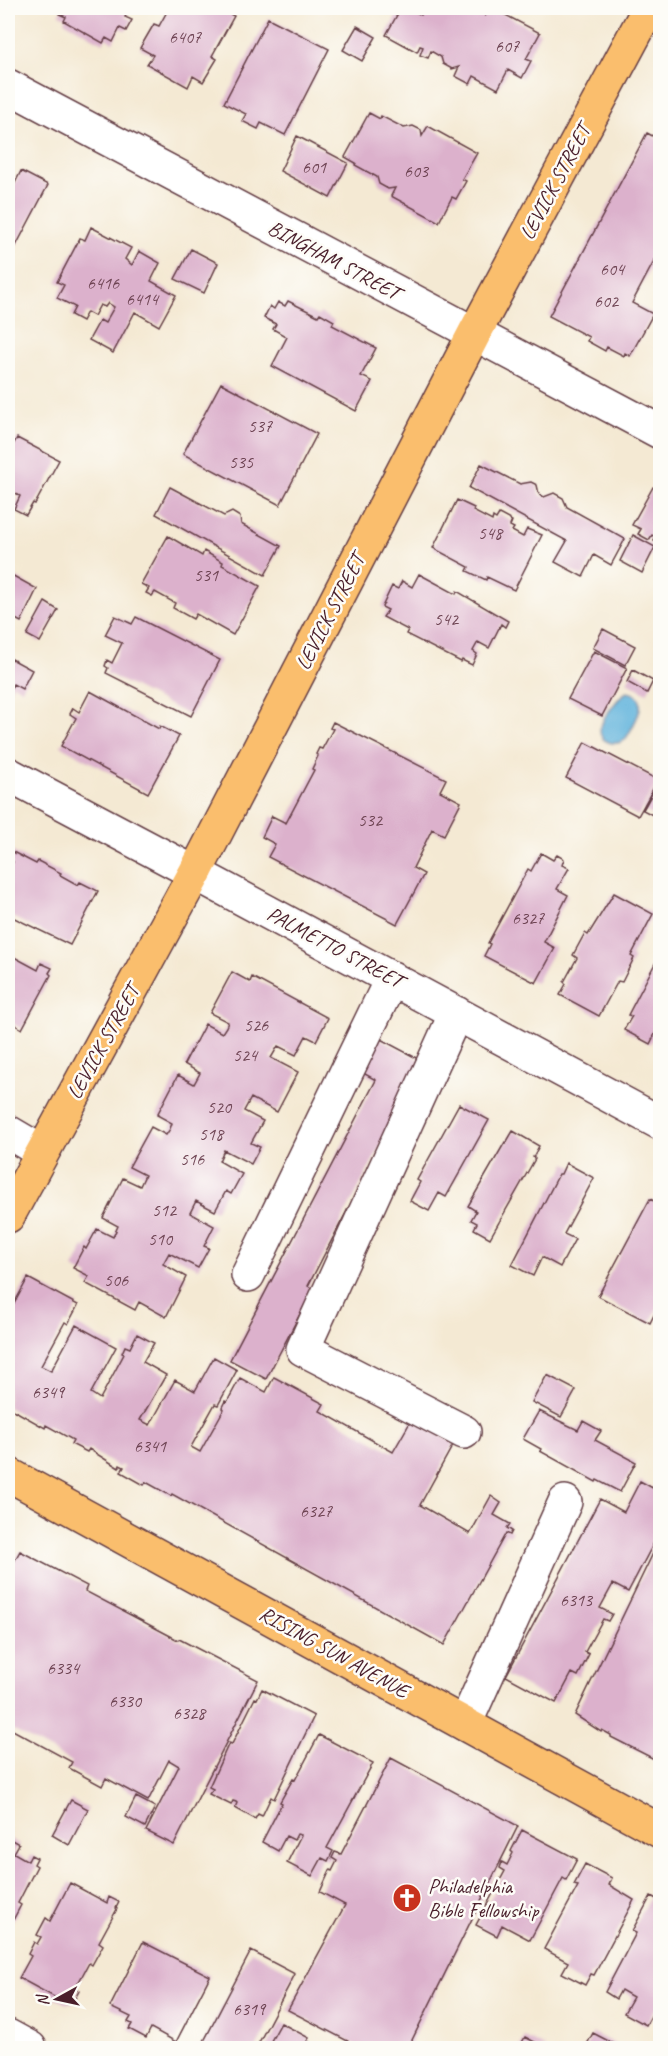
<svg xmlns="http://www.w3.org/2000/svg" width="668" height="2056" viewBox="0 0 668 2056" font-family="Caveat,sans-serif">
	<rect width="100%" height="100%" fill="#fdfcf7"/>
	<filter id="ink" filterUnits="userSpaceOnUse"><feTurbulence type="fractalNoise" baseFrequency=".0167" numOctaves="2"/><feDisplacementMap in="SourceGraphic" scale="12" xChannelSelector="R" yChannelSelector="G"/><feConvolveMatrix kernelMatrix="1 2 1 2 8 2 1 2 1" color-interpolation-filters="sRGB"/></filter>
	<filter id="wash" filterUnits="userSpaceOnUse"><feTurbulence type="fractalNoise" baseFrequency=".008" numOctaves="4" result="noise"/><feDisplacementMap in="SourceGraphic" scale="24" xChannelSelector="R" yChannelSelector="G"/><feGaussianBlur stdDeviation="1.35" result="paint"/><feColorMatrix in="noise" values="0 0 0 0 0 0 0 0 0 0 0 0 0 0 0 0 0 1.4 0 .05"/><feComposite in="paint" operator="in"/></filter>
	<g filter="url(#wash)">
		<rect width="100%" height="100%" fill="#f4e9d3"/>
		<path fill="#61b3dc" stroke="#566984" stroke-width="1.5" d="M627,692c27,4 6,34 -2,48 -10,7 -29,2 -24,-14 3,-9 17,-29 26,-34z"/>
		<g id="blocks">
			<path fill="#dcb1cc" d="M63,8h67l-5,9 7,3 -6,11 -6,-3 -7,14 -7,-4 -3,5 -39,-22 2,-4 -7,-3z
				M169,8h49l16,8 -22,40 5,3 -14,23 -10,-6 -5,11 -41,-23 6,-9 -13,-7 14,-24 5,2z
				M401,8h10v1l10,6 2,-5 -4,-2h61l4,1 1,7 7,-8 48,25 -14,26 5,2 -9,17 -14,-8 -10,19 -24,-13 -4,8 -15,-8 4,-9 -7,2 -9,-5 -2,-7 -10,-6 -3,7 -8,-3 3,-8 -3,-1 -3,6 -31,-17z
				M268,18l61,31 -44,86 -24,-12 -3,6 -16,-8 4,-7 -22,-11z
				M357,26l19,11 -14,24 -19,-11z
				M369,113l11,6 1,-3 23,12 9,-2 8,4 1,6 6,-10 49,27 -15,26 4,2 -10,18 -4,-2 -13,25 -48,-26 4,-8 -7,1 -9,-5 -2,-7 -22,-12 1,-2 -11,-6z
				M647,133l13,7v115l-2,-1 -26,49 21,11 -23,42 -5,-3 -1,3 -17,-9 -2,4 -18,-10 2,-4 -40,-21z
				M297,136l51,27 -18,35 -50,-27z
				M21,171l27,14 -40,76v-69l2,1z
				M91,227l40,21 -6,11 7,6 7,-14 21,12 -9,18 25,14 -17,31 -24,-14 -22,41 -24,-13 11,-20 5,3 9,-16 -6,-4 -3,4 -5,-2 -6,11 -7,-4 -5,9 -11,-6 4,-8 -18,-9 7,-13 -7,-3 23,-44 5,2z
				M191,249l27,14 -14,30 -29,-14z
				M288,301l30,15 2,-3 14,8 -2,4 44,23 -15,28 11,5 -16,30 -84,-45 15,-29 -14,-8 3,-5 -12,-6 6,-12 4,3 4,-7 7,4z
				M221,383l96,51 -37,71 -97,-51z
				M17,438l42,22 -24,44 -2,-1 -7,12 -12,-6 6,-13 -12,-7v-35z
				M481,464l39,20 11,-2 6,3 2,9 5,3 10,-4 9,5 4,9 58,32 -14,26 -17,-10 -11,22 -28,-15 12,-21 -98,-53z
				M170,487l54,29 8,-4 8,5 1,7 40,22 -16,29 -109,-61z
				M653,487l7,5v52l-6,-3 1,-4 -3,-2 -3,5 -11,-6 3,-5 -9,-4z
				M457,500l17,8 -1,3 19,10 1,-4 3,2 3,-5 13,7 -2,5 4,2 -2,3 11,6 4,-8 15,6 -28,55 -27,-13 -1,3 -19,-9 2,-4 -36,-19z
				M633,535l22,12 -13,26 -22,-12z
				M168,536l34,20 2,-5 19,11 -1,3 38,21 -27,49 -37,-21 -3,5 -20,-11 2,-5 -20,-11 -3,4 -6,-3 3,-5 -8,-4z
				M8,573l29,16 -16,33 -13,-7z
				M419,574l37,20 1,-3 51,30 -3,6 -4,-3 -12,24 -11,-6 -5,9 4,3 -5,11 -10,-5 -1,2 -55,-28 2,-4 -25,-13 5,-7 -6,-3 10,-21 6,3 4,-8 10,6z
				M45,602l13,8 -18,32 -13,-7z
				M115,616l17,8 4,-7 84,43 -29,56 -85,-43 2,-5 -3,-2 2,-6 5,3 10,-20 -17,-8z
				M603,629l32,17 -10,19 -32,-17z
				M594,651l33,17 -25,48 -34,-17z
				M8,657l24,13 -10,19 -9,-5 -5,11z
				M633,670l20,11 -6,12 -20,-11z
				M90,691l69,38 1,-3 19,10 -31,57 -87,-47 15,-28 -6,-4 3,-6 6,4z
				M333,722l113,57 -6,12 21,11 -17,33 -12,-6 -19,39 11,6 -27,50 -129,-67 7,-13 -13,-7 10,-21 14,7 28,-53 -2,-1 6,-13 -2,-2 3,-6 3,1 11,-20 -3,-1z
				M585,742l73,38 -20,36 -72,-38z
				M658,783l2,1v35l-17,-9z
				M11,851l25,13 2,-3 23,12 -1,2 18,10 2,-3 18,9 -28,54 -62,-30 2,-3 -2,-1v-38l5,-11 -5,-2v-3z
				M541,853l12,7 4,-5 7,4 -2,6 7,3 -12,21 11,6 -24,47 11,6 -19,35 -52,-27 6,-12 -2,-1 40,-74 3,2z
				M614,893l39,21 -22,42 3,2 -12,24 -4,-1 -19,35 -39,-21 6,-11 -2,-2 13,-24 -4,-3 12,-22 3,2z
				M8,947l4,2 2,8 24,13 3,-7 11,5 -3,5 2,2 -29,54 -14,-8z
				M660,954v70l-10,20 -26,-14 8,-14 -4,-1z
				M232,972l18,10 2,-5 76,41 -12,23 -10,-5 -10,19 -18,-9 -7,12 27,14 -21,40 -26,-14 -7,13 19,10 -12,22 9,4 -9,17 -27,-14 -5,11 23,13 -11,20 -5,-3 -11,20 -19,-10 -6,12 24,13 -10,20 5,2 -11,20 -29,-15 -6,11 23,13 -20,40 -27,-15 -4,8 -50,-27 4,-7 -16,-8 11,-21 2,2 11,-20 16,8 5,-11 -15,-8 20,-40 17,8 5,-11 -16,-8 22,-40 15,8 4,-6 2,-6 -15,-8 21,-40 16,9 6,-11 -16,-9 21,-40 17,9 4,-6 2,-5 -18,-9z
				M371,1034l53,28 -116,224 5,3 -47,90 -36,-19 146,-280 -22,-12z
				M459,1104l30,16 -43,77 -7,-4 -10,18 -19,-10 10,-19 -3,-2z
				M513,1131l26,15 -6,11 2,2 -45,79 -16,-9 3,-6 -6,-3 5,-9 -8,-5 37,-64 1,1z
				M566,1163l28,15 -30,56 11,5 -15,28 -18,-10 -9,19 -21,-11 47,-91h2z
				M650,1199l10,5v99l-10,20 -52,-27z
				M28,1278l50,27 -10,19 -3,-2 -24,44 10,5 25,-46 40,22 -25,46 9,6 24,-45 -2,-1 3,-7 5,2 7,-14 17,9 -11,19 23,13 -26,45 10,5 25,-45 20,11 19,-34 23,13 -19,35 -3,-1 -24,43 9,5 24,-43 -2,-2 3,-6 2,1 13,-24 26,14 8,-15 50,27 -4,7 73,41 19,-33 42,24 -34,62 50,29 21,-38 10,7 -7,12 16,9 -3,4 5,3 -2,4 -4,-2 -62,112 -272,-151 -1,2 -25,-14 -2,3 -23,-13 3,-5 -4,-2 -1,3 -30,-19 -2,3 -16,-8 2,-4 -27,-15 -1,3 -37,-21v-92z
				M547,1375l29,15 -15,27 -29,-15z
				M539,1411l39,19 5,-9 18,10 -6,9 41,22 -16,30 -23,-12 -1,2 -56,-31 1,-2 -18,-10z
				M640,1481l20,11v39l-32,61 -15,-8 -13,24 12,6 -4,7 -5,-2 -18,33 4,2 -11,22 -6,-3 -16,30 -50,-27 94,-177 24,13z
				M658,1543l2,1v218l-49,-25v-2l-9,-5 -1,2 -26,-17z
				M20,1551l67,35 -2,5 93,49 1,-1 79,41 -84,165 -28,-14 33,-65 -10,-6 -21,41 -42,-23 -4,8 -33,-18 3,-6 -61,-33 -3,7v-168l2,1z
				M262,1689l52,27 -40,83 -3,-2 -9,19 -4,-2 -3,5 -20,-11 2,-5 -1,-1 -3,-1 -2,4 -22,-11 4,-5 -4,-2 20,-44 3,1 23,-46 2,1z
				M319,1735l54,28 -46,85 6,3 -5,10 -6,-3 -10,18 -25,-13 14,-28 -4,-1 -3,6 -8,-4 -8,15 -16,-9 20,-39 -2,-1 13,-23 2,1z
				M391,1758l127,68 -110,222h-47l-73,-38 57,-105 -25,-13 10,-22 2,1 5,-10 -5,-3 3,-6 6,2z
				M136,1797l19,10 -10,20 -19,-10z
				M71,1800l17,9 -19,36 -17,-10z
				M522,1830l55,29 -11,21 -3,-2 -33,62 -28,-15 -5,11 -21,-11 29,-54 -5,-3 2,-6 5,3 6,-12 -2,-2z
				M8,1838l11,6 -5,9 14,8 3,-6 6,3 -3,6 3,2 -19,37 3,2 -9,17 -4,-2z
				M585,1864l27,14 -3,7 25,15 -40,75 -3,-1 -6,11 -23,-12 6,-11 -24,-13 34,-63 -4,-1z
				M70,1883l37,20 2,-6 10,5 -3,6 1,1 -18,33 4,3 -11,20 -3,-2 -14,26 4,2 -7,13 -4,-2 -1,2 -48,-26 12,-22 -3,-2 6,-12 3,2 4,-7 -4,-2 9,-17 4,3z
				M651,1896l9,5v103l-3,6 -2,-1 -9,16 -22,-12 9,-16 -12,-7 -5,9 -11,-7 31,-59 -4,-2z
				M143,1942l67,34 -34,66 -25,-14 -5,10 -17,-9 3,-5 -4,-2 3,-5 -21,-10z
				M251,1951l44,23 -39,74h-48l-6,-3z
				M281,2023l28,15 -2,3 14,7h-54z
				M593,2033l29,15h-37z
				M525,2037l21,11h-27z"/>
		</g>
	</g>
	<g filter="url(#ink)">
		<use href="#blocks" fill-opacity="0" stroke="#643d44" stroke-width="1.5"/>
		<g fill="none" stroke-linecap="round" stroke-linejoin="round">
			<g stroke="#643d44" stroke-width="36">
				<path id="minor" d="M8,86l652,346
					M8,774l187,99 465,250
					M456,1013l-153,336 161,83
					M8,1132l34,20
					M248,1275l144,-297
					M465,1724l100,-222
					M8,2036l22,12"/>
			</g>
			<g stroke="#643d44" stroke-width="36">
				<path id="major" d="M8,1216l187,-343 279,-539 175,-326
					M8,1474l652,357"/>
			</g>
			<use href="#minor" stroke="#fff" stroke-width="33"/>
			<use href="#major" stroke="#fabe6d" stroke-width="33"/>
		</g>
	</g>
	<defs>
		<g id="church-disc" transform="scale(1.5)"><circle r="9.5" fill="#c8321e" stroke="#fdfcf7"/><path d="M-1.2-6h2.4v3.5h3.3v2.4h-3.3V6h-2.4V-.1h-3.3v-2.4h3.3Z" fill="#fff"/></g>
	</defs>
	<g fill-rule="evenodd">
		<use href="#church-disc" x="407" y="1898"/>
	</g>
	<g text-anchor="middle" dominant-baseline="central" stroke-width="5" stroke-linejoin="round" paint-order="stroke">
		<g font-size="18" fill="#6e4453">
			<text x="185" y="37">6407</text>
			<text x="507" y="46">607</text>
			<text x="314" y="167">601</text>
			<text x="416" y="171">603</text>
			<text x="612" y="269">604</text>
			<text x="103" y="283">6416</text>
			<text x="142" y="299">6414</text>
			<text x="606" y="301">602</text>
			<text x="260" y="426">537</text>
			<text x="241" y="462">535</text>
			<text x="490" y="533">548</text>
			<text x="206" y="575">531</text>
			<text x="446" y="619">542</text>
			<text x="370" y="820">532</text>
			<text x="528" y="918">6327</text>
			<text x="256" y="1025">526</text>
			<text x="245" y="1055">524</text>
			<text x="219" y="1107">520</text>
			<text x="211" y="1134">518</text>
			<text x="192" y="1159">516</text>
			<text x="164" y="1210">512</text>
			<text x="160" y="1239">510</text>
			<text x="116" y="1280">506</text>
			<text x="48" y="1392">6349</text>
			<text x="150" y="1446">6341</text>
			<text x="316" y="1511">6327</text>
			<text x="576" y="1600">6313</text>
			<text x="63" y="1668">6334</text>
			<text x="125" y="1701">6330</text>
			<text x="189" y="1713">6328</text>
			<text x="249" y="2009">6319</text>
		</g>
		<g font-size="21" fill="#4a1f2b" stroke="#fdfcf7">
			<text transform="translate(555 182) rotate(-62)">LEVICK STREET</text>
			<text transform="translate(334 260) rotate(28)">BINGHAM STREET</text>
			<text transform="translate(330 612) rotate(-63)">LEVICK STREET</text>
			<text transform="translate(335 947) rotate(28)">PALMETTO STREET</text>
			<text transform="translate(103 1042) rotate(-61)">LEVICK STREET</text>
			<text transform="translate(334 1652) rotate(29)">RISING SUN AVENUE</text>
		</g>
		<g font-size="21" fill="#4a1f2b" stroke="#fdfcf7" text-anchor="start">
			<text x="428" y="1886">Philadelphia<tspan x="428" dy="24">Bible Fellowship</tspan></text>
		</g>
	</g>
	<rect width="668" height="2056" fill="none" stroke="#fdfcf7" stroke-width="30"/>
	<g transform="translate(57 1999) rotate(262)" stroke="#fdfcf7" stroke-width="4.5" paint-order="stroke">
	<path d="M0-4.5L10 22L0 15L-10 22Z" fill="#4a1f2b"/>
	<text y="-9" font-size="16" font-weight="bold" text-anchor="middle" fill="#4a1f2b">N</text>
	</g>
</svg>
